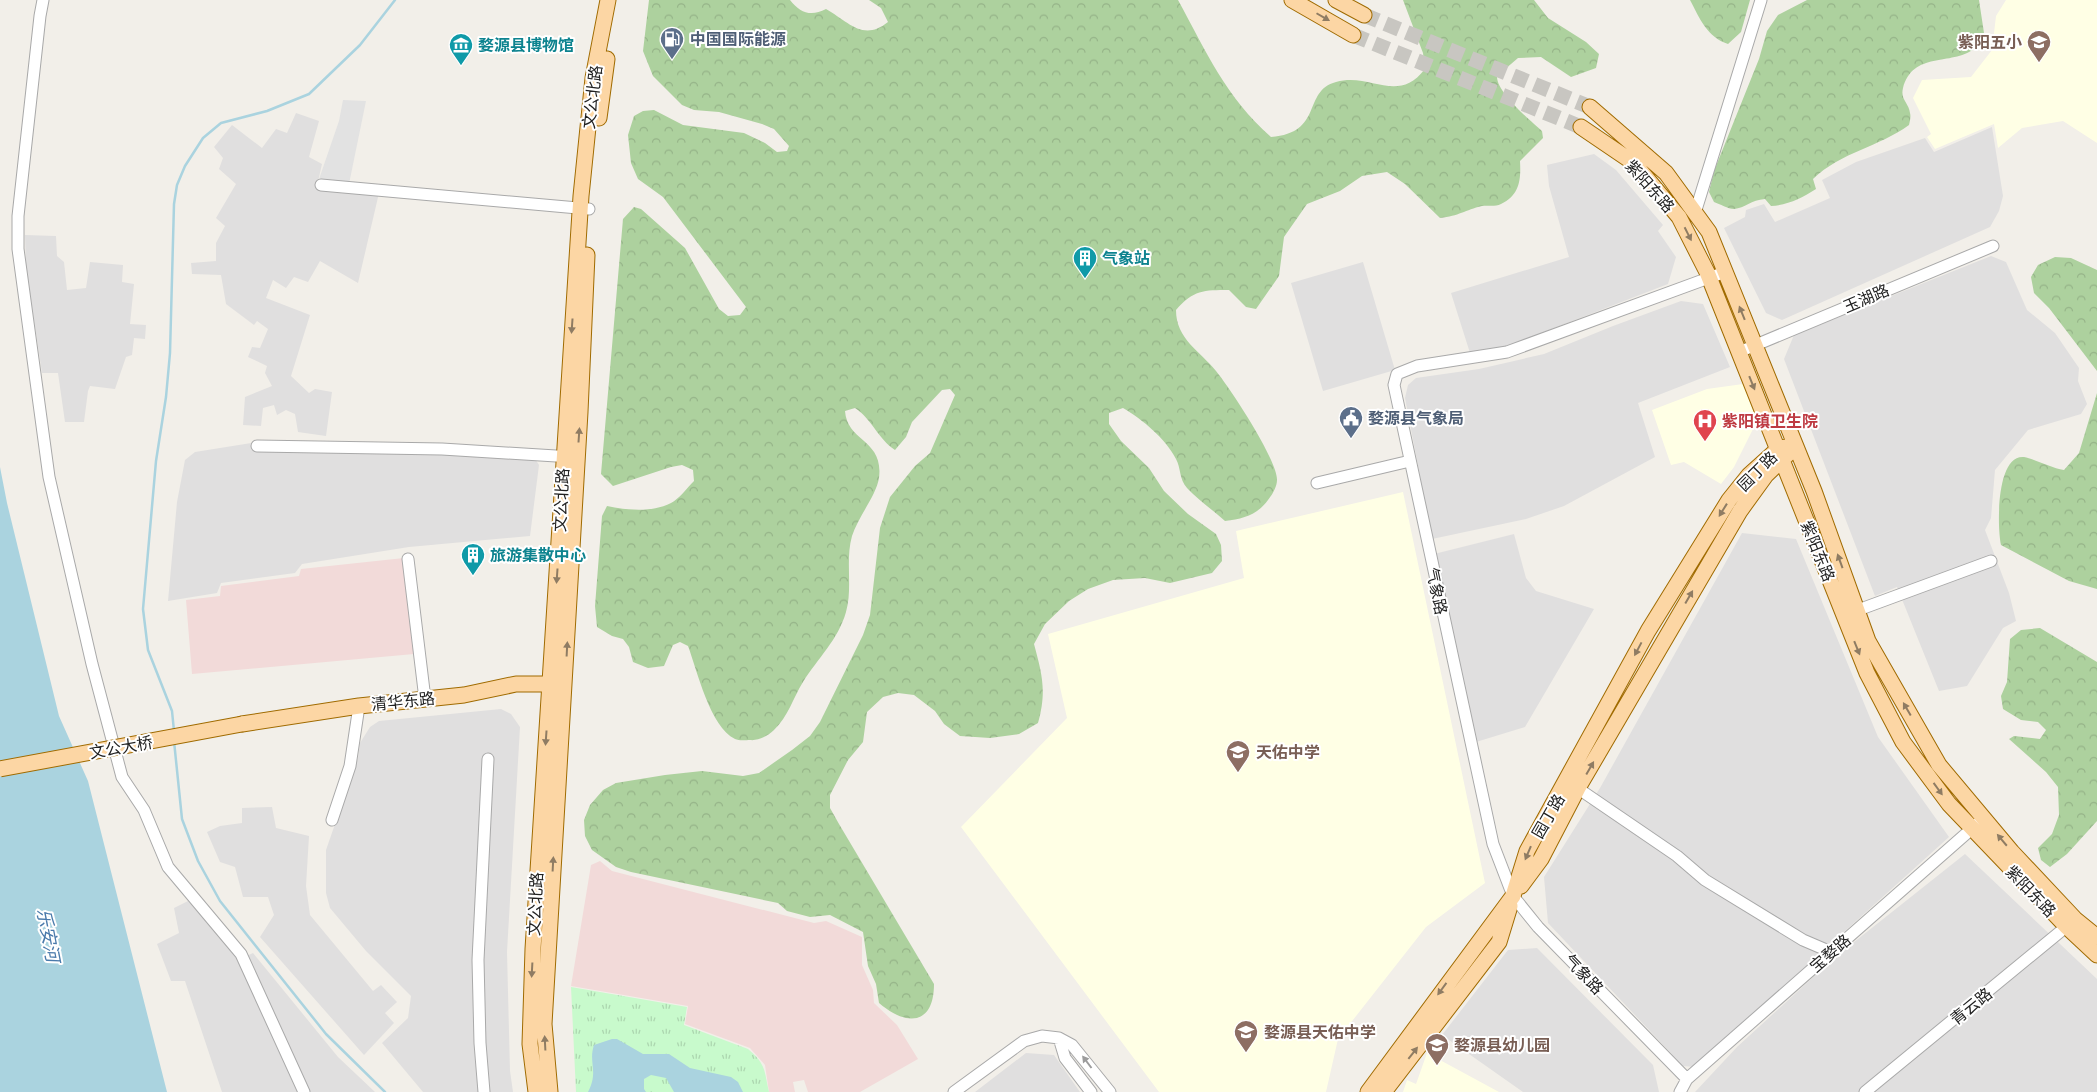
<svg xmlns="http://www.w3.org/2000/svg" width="2097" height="1092" viewBox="0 0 2097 1092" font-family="Manrope,'Noto Sans SC',sans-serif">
	<defs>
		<pattern id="forest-crowns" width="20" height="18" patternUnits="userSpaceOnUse" patternTransform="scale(1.25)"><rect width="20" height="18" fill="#add19e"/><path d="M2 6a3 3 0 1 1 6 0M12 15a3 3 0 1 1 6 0" fill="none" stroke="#95b388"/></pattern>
		<pattern id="park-tufts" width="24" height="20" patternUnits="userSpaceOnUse" patternTransform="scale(1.25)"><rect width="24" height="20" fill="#c8facc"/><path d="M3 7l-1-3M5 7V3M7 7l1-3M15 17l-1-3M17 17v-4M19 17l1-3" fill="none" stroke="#acd6af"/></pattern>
	</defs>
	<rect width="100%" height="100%" fill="#f2efe9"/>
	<path fill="#e0dfdf" d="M296,113l23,8 -10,36 13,7 -5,22 62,7 -21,90 -38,-22 -12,21 -14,-5 -8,11 -13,-8 -7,18 44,17 -19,61 18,17 6,-4 17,3 -6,44 -28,-4 -3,-18 -9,-4 -9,5 -3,-10 -11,3 -2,18 -18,-1 2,-28 27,-11 -7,-13 2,-7 -19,-9 4,-10 8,1 8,-19 -11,-8 -3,4 -28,-21 -5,-29 -29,-1 -1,-11 25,-2v-18l9,-17 -9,-8 20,-34 -17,-15 4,-11 -9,-11 18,-22 30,23 14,-19 11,4z
		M1992,127l11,69 -4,15 -9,16 -208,93 -16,-7 -42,-85 21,-11 1,-7 18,-6 11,18 55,-24 -8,-18 34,-18 69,-24 9,14z
		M1594,154l22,16 47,55 -5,6 18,26 -8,27 -160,62 -38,7 -19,-60 118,-36 -20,-71 -2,-21z
		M25,235l31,1 1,20 7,6 3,28 19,-2 4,-26 33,3 -1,17 12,2 -4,40 16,1 -1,14 -11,-1 -2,17 -6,2 -11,32 -25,-3 -2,5 -4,31h-19l-7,-49h-16l-16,-106z
		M1991,256l15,6 21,48 28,23 24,35 -1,13 9,23 -6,10 -53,16 -33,40 -4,48 -6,12 24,63 7,28 -13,7 -36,58 -28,5 -42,-104 -22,9 -91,-237 10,-24z
		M1363,262l32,108 -72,21 -32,-108z
		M1681,301l22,3 27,63 -92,36 17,54 -91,49 -38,13 -94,20 -27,-141 3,-13 8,-7 63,-9 65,-15 69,-28z
		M257,442l272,7 10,16 -9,71 -121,11 -107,17 -7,9 -74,10 -4,10 -49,8 9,-99 8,-42 10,-8z
		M1742,533l54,6 82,198 71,100 -254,230 -12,-1 -135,-143 -4,-46 56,-89z
		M1514,534l12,44 10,13 58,18 -69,118 -49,15 -42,-188z
		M501,709l10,5 9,13 -13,225 3,119 3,21h-90l-41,-49 26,-25 3,-22 -45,-45 -36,-43 -4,-15v-43l32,-92 2,-15 10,-16 9,-6z
		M272,807l4,21 33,8 -3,50 4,29 63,76 8,-6 16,17 -12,11 9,10 -30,32 -104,-118 14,-22 -6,-18h-25l-8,-30 -15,-5 -13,-30 13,-6 22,-3v-15z
		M1965,854l132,125v113h-402l42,-45 97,-89z
		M188,901l52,58 13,-6 85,104 37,35h-153l-37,-111h-14l-14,-37 22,-11 -5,-25z
		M1537,948l116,117 6,27h-136l-81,-57 66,-85z
		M1026,1053l28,2 26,37h-105z"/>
	<path fill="#f2dad9" d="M404,558l10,96 -222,20 -6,-74 34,-4 1,-10 78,-10 2,-7z
		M600,861l12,10 202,52 12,-2 36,16v28l11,25 1,13 23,22 21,34 -58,33h-52l-4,-12 -11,2 2,10h-26l-4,-27 -15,-17 -65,-24 3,-18 -117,-20 20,-121z"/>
	<path fill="#ffffe5" d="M2006,0h91v143l-34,-22 -41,7 -24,20 -4,-24 -59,25 -8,-12 4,-3 -18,-36 9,-18 49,-3 21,-27 4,-34z
		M1743,384l14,37 -23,46 -13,17 -37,-22 -13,3 -19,-55 55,-21z
		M1403,492l82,391 -59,44 -88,112 -12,53h-167l-198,-265 106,-109 -19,-84 196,-56 -8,-47z
		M1427,1053l72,39h-96l4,-12 9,4z"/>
	<path fill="url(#forest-crowns)" d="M649,0h141c10,13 21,17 36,9 23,13 37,33 62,13l-7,-14 -12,-8h309c29,53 47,96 93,137 53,-4 31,-46 65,-55 35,-10 61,23 89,-13l-2,-16 -20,-53h131l14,18 38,24 13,12 -3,14 -25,9 -30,-20 -23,1 -21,18c-1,16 33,44 45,55l1,7 -23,23c1,18 0,34 -19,43 -6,3 -13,1 -19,2 -17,4 -23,10 -42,12l-35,-34 -18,-12 -25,4 -22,15 -33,13 -23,33 -5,39 -23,33 -10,-2 -17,-17c-25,0 -36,0 -53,20 0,29 24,41 40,61 14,17 62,90 61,109 0,7 -5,15 -9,20 -11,15 -25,19 -43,21 -12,-11 -27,-21 -38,-33 -8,-9 -6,-20 -11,-29 -11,-21 -33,-39 -53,-51l-14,5v11l12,17 28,27 15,23 24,23 28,20 5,11 1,16 -10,12 -42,10 -25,-5 -32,2 -25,9 -19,12 -24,23 -11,20c8,30 13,47 4,79l-19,11 -29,4 -30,-2 -16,-12 -9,-13 -21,-16 -16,-2 -15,4 -16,15 -4,30 -15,18 -18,35v13l9,16 95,160c0,41 -27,43 -55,19l-3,-19 -8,-18 -5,-34 -33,-17 -20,2 -23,-6 -9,-8 -147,-31 -15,-5 -24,-17 -7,-14 -1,-16 6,-15 13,-15 13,-7 49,-8 37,-4 41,5 16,-3 33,-23 18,-14 10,-14 43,-87 7,-20 10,-87 10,-31 25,-31 15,-13 25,-58 -5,-6 -8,1 -30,32 -6,15 -11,13c-17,-11 -23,-31 -40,-42l-10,3c2,31 39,28 34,67 -3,18 -21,39 -27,58 -7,25 1,51 -6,76 -8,28 -28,46 -43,70 -10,16 -15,35 -29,48 -6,6 -16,11 -24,10 -4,0 -11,1 -15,-1 -25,-12 -38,-69 -47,-93l-8,-4 -7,3 -9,21 -16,2 -15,-6 -4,-15 -6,-8 -11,-3 -15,-9 -2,-21 7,-90 5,-10c20,4 44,7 64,-3 8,-4 16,-15 23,-22l-1,-11 -11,-5 -11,2 -58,19 -12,-12 22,-255 11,-12 7,2 44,39 34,61 9,7 12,-1 6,-8 -83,-110 -25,-18 -7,-16 -3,-28 6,-19 9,-5 11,-1 29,15 61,8 21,10 12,9 10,-1 2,-5 -15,-17 -12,-5 -43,-12 -25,-2 -12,-5 -29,-29 -10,-25z
		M1690,0h60l-9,32 -13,12c-21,-7 -28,-25 -38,-44z
		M1807,0h172l5,33c-3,4 -6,12 -10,16 -23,17 -61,2 -71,39 -3,12 6,15 7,25 1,3 0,8 -1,12 -30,22 -68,27 -96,54l3,10c-14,9 -28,16 -45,17l-6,-7c-14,1 -20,9 -31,10 -6,0 -14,-5 -20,-7l-5,-10 5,-21 45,-112 8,-28 11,-16z
		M2055,257l16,1 26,12v101l-48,-63 -15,-15 -3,-16 7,-12z
		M2097,393v196l-28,-8 -68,-36c-4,-18 -5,-91 23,-88 11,2 27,11 40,13l15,-17z
		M2040,628l57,34v159l-30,33 -17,13 -9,-7 -3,-12 14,-14 7,-19 -1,-28 -12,-15 -37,-33 5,-3 26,3 6,-9 -8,-8 -17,-2 -18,-11 -2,-13 6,-14 3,-43 11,-9z"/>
	<path fill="url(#park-tufts)" d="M571,987l116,20 -3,18 64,24c18,15 16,21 21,43h-193z"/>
	<path fill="#e2e2e2" d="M343,100l23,1 -17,83 -31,-2 21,-61z"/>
	<path fill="#aad3df" d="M0,467l7,36 52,213 29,65 79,311h-167z
		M612,1039h5l26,15h26l21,14 41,9 7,5 5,10h-69l-8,-14 -15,-3 -7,4v10l2,3h-58c11,-21 0,-29 6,-47z"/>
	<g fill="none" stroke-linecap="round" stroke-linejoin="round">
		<path stroke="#aad3df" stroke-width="2.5" d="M174,731l-2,-20 -24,-61 -5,-41 13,-148 10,-64 4,-44 4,-149 3,-19 8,-19 18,-28 18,-15 46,-12 42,-17 51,-49 35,-45
			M174,741l8,78 16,42 22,40 106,133 59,58"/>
		<path stroke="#c8c6c1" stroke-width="15" stroke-dasharray="15 8" stroke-linecap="butt" d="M1364,15l226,92
			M1353,35l228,92"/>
		<g stroke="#a9a9a9" stroke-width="13">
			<path id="minor" d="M43,0l-3,16 -22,200v33l31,228 43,187 30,113 22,33 24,57 73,87 63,138
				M321,185l268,24
				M1695,213l66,-213
				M1739,352l254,-106
				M257,446l185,3 130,8
				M1317,483l93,-22
				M408,559l17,140
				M1850,613l141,-52
				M1573,785l104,71 28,24 98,60 28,12
				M332,820l18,-54 9,-60
				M1059,1038l6,20 26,34
				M1687,1079l-149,-152 -25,-31 -20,-52 -99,-459 3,-11 20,-8 90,-14 218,-80
				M484,1092l-4,-49 -2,-83 10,-201
				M954,1092l70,-51 18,-5 17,2 13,7 38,47
				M1680,1092l7,-13 297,-261
				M1865,1092l207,-170"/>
		</g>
		<g stroke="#a06b00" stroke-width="17">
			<path id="major" d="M1292,0l61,35
				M1336,0l28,15
				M1590,107l76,66 43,59 105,259 54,150 71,124 73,87 63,67 22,18
				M599,118l8,-59
				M1581,127l53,36 45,54 28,55 160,401 36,69 46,62 118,123 30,28
				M242,724l117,-18 105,-11 52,-11h41
				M1521,886l20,-27 37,-71 162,-277 26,-36 22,-21
				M536,1092l-6,-48 3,-95 48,-753 12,-118 15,-78
				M550,1092l-6,-68 36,-612 7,-157
				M1368,1092l145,-196 14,-45 121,-220 81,-131 20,-25 30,-27 8,-1
				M1384,1092l115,-150 11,-36"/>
		</g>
		<use href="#minor" stroke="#fff" stroke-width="11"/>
		<use href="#major" stroke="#fcd6a4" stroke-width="15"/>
		<g stroke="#a06b00" stroke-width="17" stroke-linecap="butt">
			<path id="major-bridge" d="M0,769l242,-45"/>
		</g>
		<use href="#major-bridge" stroke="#fcd6a4" stroke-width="15"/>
	</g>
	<defs><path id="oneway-solid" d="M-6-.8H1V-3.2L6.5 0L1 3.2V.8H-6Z" transform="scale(1.25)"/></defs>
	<g fill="#8f7c63">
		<use href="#oneway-solid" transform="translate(1323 17) rotate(30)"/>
		<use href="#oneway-solid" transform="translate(1688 234) rotate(63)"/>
		<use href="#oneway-solid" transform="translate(1742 313) rotate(-112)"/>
		<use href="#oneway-solid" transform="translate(572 326) rotate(94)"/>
		<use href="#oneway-solid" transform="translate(1752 383) rotate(68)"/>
		<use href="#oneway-solid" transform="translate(579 435) rotate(-86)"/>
		<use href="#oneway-solid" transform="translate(1723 510) rotate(122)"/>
		<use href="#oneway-solid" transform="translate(1840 561) rotate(-110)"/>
		<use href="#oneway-solid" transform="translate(557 576) rotate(94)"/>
		<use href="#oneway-solid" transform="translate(1689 597) rotate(-60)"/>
		<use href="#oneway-solid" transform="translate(1857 648) rotate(68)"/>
		<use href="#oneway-solid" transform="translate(567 649) rotate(-87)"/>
		<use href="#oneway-solid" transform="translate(1638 649) rotate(118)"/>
		<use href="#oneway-solid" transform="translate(1907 709) rotate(-120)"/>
		<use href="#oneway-solid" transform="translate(546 738) rotate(94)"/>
		<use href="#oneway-solid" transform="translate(1590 768) rotate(-60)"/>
		<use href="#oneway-solid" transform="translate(1938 789) rotate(54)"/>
		<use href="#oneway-solid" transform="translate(2002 840) rotate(-130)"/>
		<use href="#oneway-solid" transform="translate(1528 853) rotate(113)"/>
		<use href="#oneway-solid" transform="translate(553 864) rotate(-87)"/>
		<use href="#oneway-solid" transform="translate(532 970) rotate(93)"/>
		<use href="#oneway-solid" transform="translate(1442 989) rotate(126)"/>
		<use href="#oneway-solid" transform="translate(545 1043) rotate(-93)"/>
		<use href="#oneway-solid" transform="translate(1413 1053) rotate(-52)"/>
	</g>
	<use fill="#9c9c9c" href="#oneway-solid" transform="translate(1087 1062) rotate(-127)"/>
	<defs>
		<g id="fuel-pin" transform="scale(1.25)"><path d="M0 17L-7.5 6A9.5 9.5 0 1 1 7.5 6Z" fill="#5c6f8a" stroke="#fff"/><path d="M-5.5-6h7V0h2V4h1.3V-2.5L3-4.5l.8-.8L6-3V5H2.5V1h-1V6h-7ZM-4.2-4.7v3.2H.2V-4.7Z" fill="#fff"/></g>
		<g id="school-pin" transform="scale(1.25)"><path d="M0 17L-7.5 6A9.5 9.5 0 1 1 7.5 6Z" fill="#8d6e63" stroke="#fff"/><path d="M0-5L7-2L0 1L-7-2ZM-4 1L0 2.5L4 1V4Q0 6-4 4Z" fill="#fff"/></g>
		<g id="museum-pin" transform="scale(1.25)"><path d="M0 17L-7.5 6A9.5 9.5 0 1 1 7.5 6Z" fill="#0f9aa8" stroke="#fff"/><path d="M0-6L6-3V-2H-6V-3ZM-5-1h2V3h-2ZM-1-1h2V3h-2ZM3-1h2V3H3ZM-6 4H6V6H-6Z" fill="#fff"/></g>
		<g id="building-pin" transform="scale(1.25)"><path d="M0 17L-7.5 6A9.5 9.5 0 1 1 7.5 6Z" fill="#0f9aa8" stroke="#fff"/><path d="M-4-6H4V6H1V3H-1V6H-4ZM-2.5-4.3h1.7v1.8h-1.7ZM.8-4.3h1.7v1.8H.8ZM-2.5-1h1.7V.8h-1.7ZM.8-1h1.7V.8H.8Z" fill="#fff"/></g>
		<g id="civic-pin" transform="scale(1.25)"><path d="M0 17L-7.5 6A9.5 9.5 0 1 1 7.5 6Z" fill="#5c6f8a" stroke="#fff"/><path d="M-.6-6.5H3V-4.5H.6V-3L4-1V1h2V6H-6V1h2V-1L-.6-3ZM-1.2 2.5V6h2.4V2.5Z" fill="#fff"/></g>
		<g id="hospital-pin" transform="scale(1.25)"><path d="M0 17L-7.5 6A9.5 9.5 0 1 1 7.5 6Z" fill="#e0444e" stroke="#fff"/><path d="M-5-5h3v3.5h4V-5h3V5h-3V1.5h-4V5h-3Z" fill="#fff"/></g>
	</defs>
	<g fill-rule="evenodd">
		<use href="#fuel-pin" x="672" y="39"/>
		<use href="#school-pin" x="2039" y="42"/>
		<use href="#museum-pin" x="461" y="45"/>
		<use href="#building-pin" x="1085" y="258"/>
		<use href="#civic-pin" x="1351" y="418"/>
		<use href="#hospital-pin" x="1705" y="421"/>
		<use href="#building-pin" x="473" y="555"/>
		<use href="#school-pin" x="1238" y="752"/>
		<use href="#school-pin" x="1246" y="1032"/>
		<use href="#school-pin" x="1437" y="1045"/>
	</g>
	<g text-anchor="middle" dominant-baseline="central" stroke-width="4" stroke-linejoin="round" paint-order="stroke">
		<g font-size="16" font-weight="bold" fill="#4e5e75" stroke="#fff" text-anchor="start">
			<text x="690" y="39">中国国际能源</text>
			<text x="1368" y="418">婺源县气象局</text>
		</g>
		<g font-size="16" font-weight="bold" fill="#785e54" stroke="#fff" text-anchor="start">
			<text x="2022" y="42" text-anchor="end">紫阳五小</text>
			<text x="1256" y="752">天佑中学</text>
			<text x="1264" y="1032">婺源县天佑中学</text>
			<text x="1454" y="1045">婺源县幼儿园</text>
		</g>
		<g font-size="16" font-weight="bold" fill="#0d838f" stroke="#fff" text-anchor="start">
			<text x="478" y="45">婺源县博物馆</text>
			<text x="1102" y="258">气象站</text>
			<text x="490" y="555">旅游集散中心</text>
		</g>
		<g font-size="16" fill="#222" stroke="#fff">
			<text transform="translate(592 97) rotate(-83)">文公北路</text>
			<text transform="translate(1650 186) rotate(48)">紫阳东路</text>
			<text transform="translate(1866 298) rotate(-23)">玉湖路</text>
			<text transform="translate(1757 471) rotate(-45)">园丁路</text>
			<text transform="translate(561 500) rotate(-87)">文公北路</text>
			<text transform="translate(1818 551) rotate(68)">紫阳东路</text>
			<text transform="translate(1437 591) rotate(78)">气象路</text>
			<text transform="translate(403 701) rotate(-6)">清华东路</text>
			<text transform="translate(121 747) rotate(-10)">文公大桥</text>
			<text transform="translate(1548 816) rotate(-60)">园丁路</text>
			<text transform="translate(2031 891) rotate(46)">紫阳东路</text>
			<text transform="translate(535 904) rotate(-87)">文公北路</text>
			<text transform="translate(1830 953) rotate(-41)">宝婺路</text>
			<text transform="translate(1584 974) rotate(46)">气象路</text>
			<text transform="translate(1971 1006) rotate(-39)">青云路</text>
		</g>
		<g font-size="16" font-weight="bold" fill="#be3a42" stroke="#fff" text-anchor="start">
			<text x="1722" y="421">紫阳镇卫生院</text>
		</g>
		<g font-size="18" font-style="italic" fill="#4a7aab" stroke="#fff">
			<text transform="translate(49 935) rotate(79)">乐安河</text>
		</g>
	</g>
</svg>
